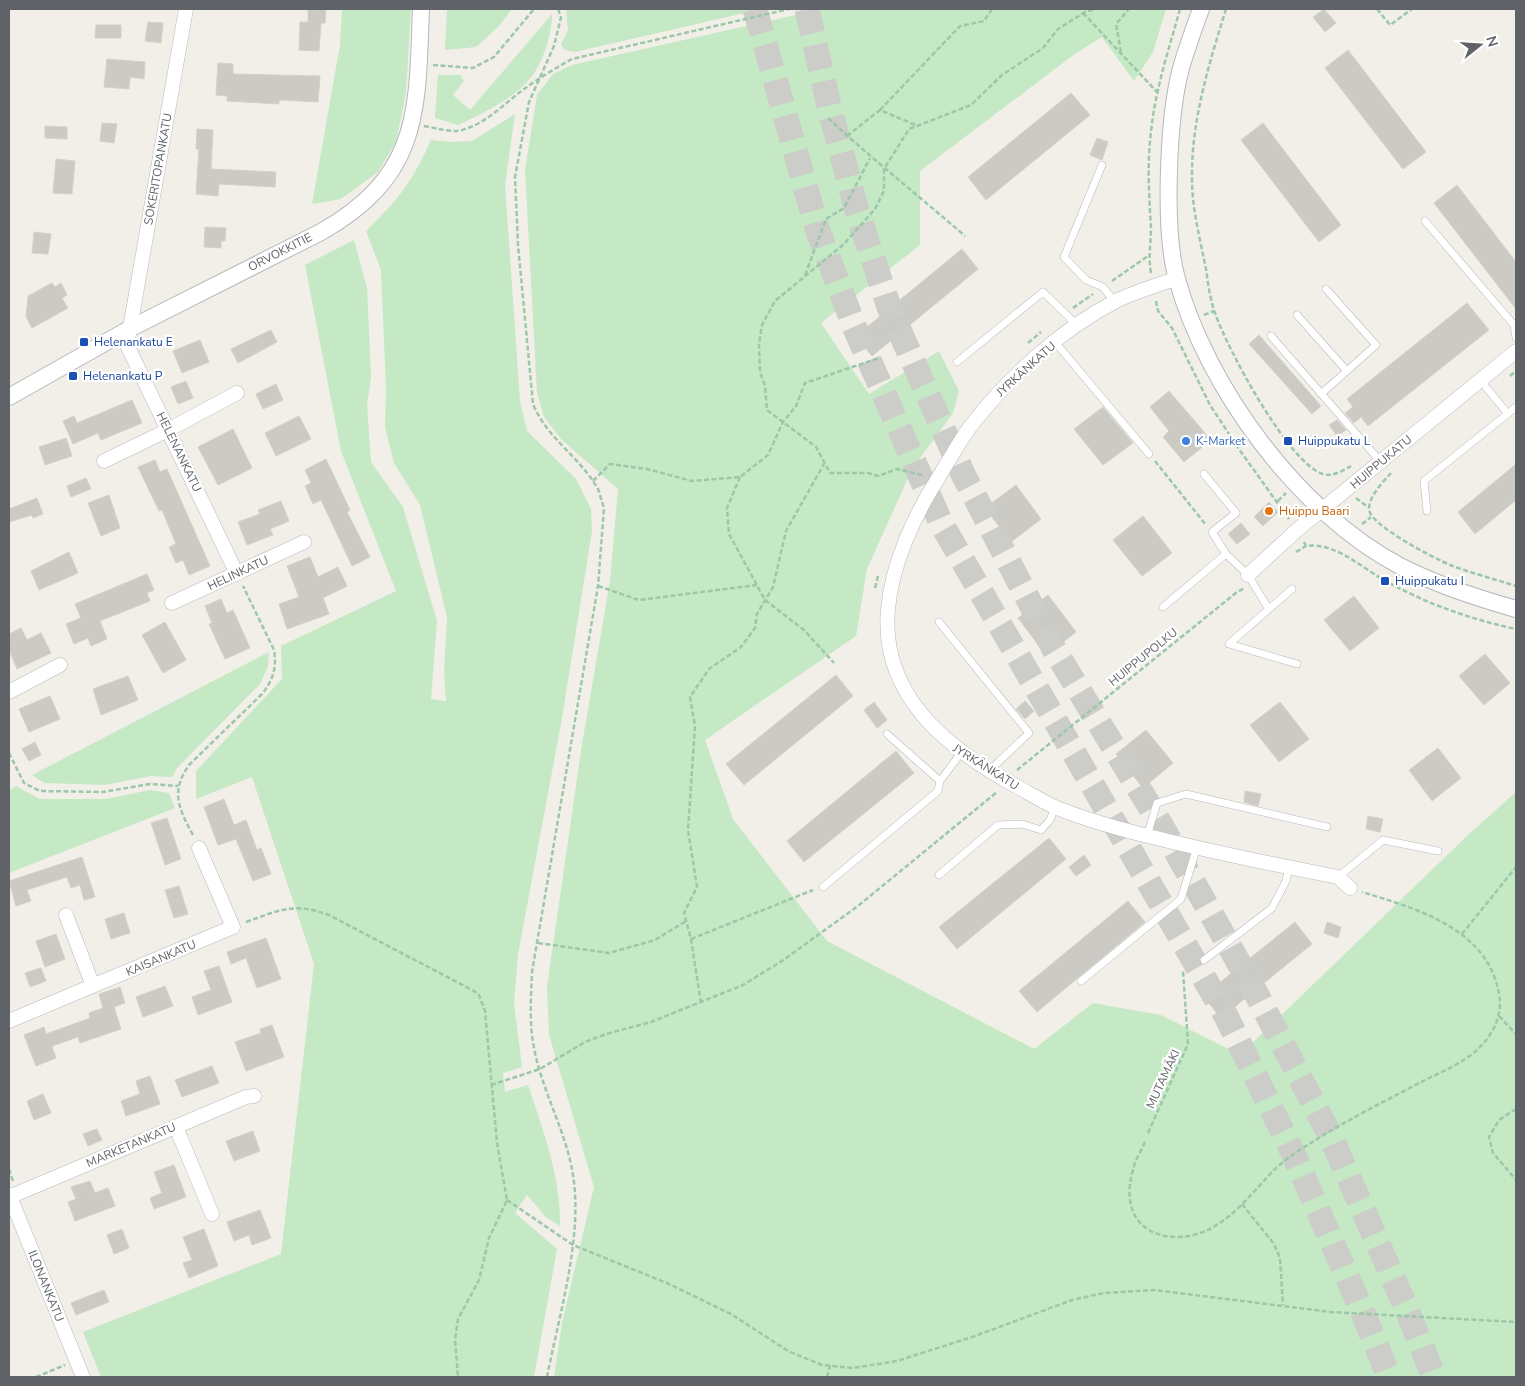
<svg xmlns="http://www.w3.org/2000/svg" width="1525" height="1386" viewBox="0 0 1525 1386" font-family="'Nunito Sans',sans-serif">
	<rect width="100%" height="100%" fill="#f1efe8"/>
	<path fill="#c5e8c5" d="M342,9h69l-5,84 -10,49 -18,30 -37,27 -29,5 28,-159z
		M447,9h65l-14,18 -22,20 -31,3z
		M566,9h196l-187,43 -10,-2 -4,-5 7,-15z
		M811,9h355l-13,43 -19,29 -32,-44 -26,16 -156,118v74l-99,78 48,71 70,-43 20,40 -6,22 -41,56 -45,100 -11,67 -151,104 28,79 94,122 207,108 59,-46 68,12 79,40 228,-220 48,-43v585h-962l8,-54 32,-136 -45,-152 -2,-48 35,-243 28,-163 8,-92 -56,-49 -18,-23 -7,-24 -12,-223 12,-75 16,-21 19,-9 228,-51z
		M552,14c0,21 -10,53 -25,68 -17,18 -46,33 -69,43l-23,-7 3,-43h22l4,6 -11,14 17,15z
		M515,114l-10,71 15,216 7,30 49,48 15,30 1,22 -30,187 -44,236 -4,49 8,64 -19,6 2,19 23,-7c15,46 33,91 32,141l-13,-8 -20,-23 -12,18 42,36 -23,128h-433l-18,-45 198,-78 33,-290 -62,-187 -56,22v-28l86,-92 -1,-33 115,-55 -55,-140 -36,-186 49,-25 13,48 4,89 -4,28 4,57 32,45 34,114 -6,78 15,2 -2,-29 3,-55 -27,-112 -26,-42 -9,-36 1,-38 -5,-119 -15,-39c33,-32 46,-49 65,-91l19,2 22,-1z
		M269,652l-1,15 -8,17 -83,84 -5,9 -21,-1 -46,9 -61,-2 -12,-8z
		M16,786l24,13h66l44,-9 19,3 6,15 -166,65v-82z"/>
	<path fill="#cccac5" stroke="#d6d1c6" d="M308,9h18l-1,14h-4l-2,28 -20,-1 1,-28h8z
		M1324,9l12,14 -11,9 -12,-15z
		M148,22l15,1 -2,20 -16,-2z
		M96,25h25v13h-26z
		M1348,50l78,102 -23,17 -78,-101z
		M107,59l38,3 -1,17 -14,-2 -1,12 -25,-2z
		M218,63l15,1v10l87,2 -2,26 -39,-2v4l-52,-3v-5l-11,-1z
		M1071,93l19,22 -104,85 -18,-23z
		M102,123l15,1 -3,19 -14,-2z
		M1263,123l78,102 -22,17 -78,-102z
		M45,126l22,1v12l-22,-1z
		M197,129l16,1 -2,39 65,3 -1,15 -56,-3 -1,12 -22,-2 3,-45h-3z
		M1097,138l11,4 -6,18 -12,-5z
		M56,159l19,2 -3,33 -19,-1z
		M1457,185l59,77v47l-82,-106z
		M205,227l21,1 -1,13h-4v7l-17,-1z
		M34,232l17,2 -3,20 -16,-1z
		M962,249l16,20 -106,87 -16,-20z
		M52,283l3,4 6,-4 6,12 -5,3 6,10 -36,20 -6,-11 2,-21z
		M1467,303l22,27 -121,96 -7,-9 -7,6 -9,-10 8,-6 -6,-8z
		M271,330l6,12 -39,21 -7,-14z
		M1259,335l62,71 -9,8 -63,-70z
		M200,340l9,22 -27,11 -9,-22z
		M186,381l7,17 -15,6 -7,-17z
		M276,384l7,16 -20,9 -7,-15z
		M1169,391l42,49 -27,22 -21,-25 6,-6 -19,-24z
		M132,400l10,23 -41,17 -3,-7 -25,11 -10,-23 11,-5 3,7z
		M1103,407l30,36 -30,22 -29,-36z
		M299,416l12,23 -35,17 -11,-23z
		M1337,420l9,10 -9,6 -8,-11z
		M233,429l19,39 -34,17 -20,-38z
		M66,438l6,18 -27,9 -6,-18z
		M326,459l24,51 -3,2 23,45 -18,9 -31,-66 -8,4 -8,-18 6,-3 -6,-13z
		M155,460l5,12 7,-3 43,97 -21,9 -6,-15 -7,3 -7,-16 7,-3 -14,-34 -3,1 -21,-44z
		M1516,464v36l-41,34 -17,-22z
		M86,478l5,11 -20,8 -4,-11z
		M1016,485l25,34 -30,23 -26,-34z
		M109,495l11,33 -19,8 -13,-33z
		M37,498l6,16 -10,4 -1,-3 -23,7v-13z
		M281,501l8,20 -19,8 3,6 -26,10 -9,-23 22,-8 -2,-4z
		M1269,502l9,10 -15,14 -9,-9z
		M1143,516l29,37 -30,23 -29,-36z
		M1241,523l9,11 -13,10 -9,-10z
		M69,552l9,21 -39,17 -8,-19z
		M310,557l8,20 20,-10 9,19 -24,12 6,16 -42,15 -8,-25 20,-7 -12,-31z
		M147,574l7,16 -7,3 3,8 -50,20 7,18 -16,7 -3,-8 -14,6 -8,-20 15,-6 -6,-14z
		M1048,595l28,37 -30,23 -28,-37z
		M1354,596l25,32 -29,23 -26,-31z
		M221,599l6,14 6,-3 17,38 -25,11 -16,-35 3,-1 -7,-17z
		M165,622l21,38 -23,13 -21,-38z
		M21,628l6,12 14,-7 10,20 -34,16 -8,-19v-16z
		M1485,654l25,29 -26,22 -25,-29z
		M836,675l17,21 -109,89 -18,-21z
		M128,676l10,24 -37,15 -8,-26z
		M50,696l10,23 -31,13 -10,-23z
		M1025,701l9,10 -9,8 -9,-10z
		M874,702l13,18 -10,8 -13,-18z
		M1280,702l29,37 -30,23 -29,-37z
		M1146,730l27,33 -30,25 -27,-34z
		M35,742l6,13 -12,6 -7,-12z
		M1438,748l23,30 -29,23 -23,-31z
		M896,751l18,22 -110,89 -17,-21z
		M1245,791l16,3 -3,12 -14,-4z
		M224,799l10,26 12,-5 11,30 4,-2 10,26 -18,7 -17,-42 -18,6 -14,-38z
		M1368,816l15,3 -3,13 -14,-3z
		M167,818l14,41 -16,6 -14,-42z
		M1049,838l17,21 -109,90 -18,-22z
		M1084,855l7,10 -15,11 -7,-9z
		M82,857l13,40 -11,3 -4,-15 -9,3 -4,-11 -40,13 4,11 -15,5 -7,-25z
		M179,886l9,28 -14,4 -9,-28z
		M1128,901l17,21 -108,90 -18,-21z
		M124,913l6,20 -19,6 -6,-20z
		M1295,922l17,22 -91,74 -18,-22z
		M1327,922l14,5 -3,11 -14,-5z
		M56,934l9,25 -20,8 -9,-26z
		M266,938l15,41 -24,9 -11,-30 -15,6 -4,-12z
		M219,966l13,36 -34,13 -6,-18 19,-7 -7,-19z
		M41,968l5,13 -16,6 -5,-14z
		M165,986l8,20 -30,11 -7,-20z
		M120,987l5,16 -11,4 7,22 -41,14 -2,-6 -26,9 4,12 -20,8 -12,-31 20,-8 2,7 44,-16 -1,-5 14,-5 -4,-14z
		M272,1025l12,32 -38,14 -11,-29 26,-9 -1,-4z
		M212,1066l7,17 -37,14 -7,-17z
		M150,1076l10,28 -34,12 -5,-15 19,-7 -4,-13z
		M43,1094l8,19 -17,7 -7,-19z
		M97,1129l5,11 -14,6 -5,-12z
		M253,1131l7,20 -26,10 -8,-20z
		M174,1165l12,32 -32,12 -4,-11 12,-5 -8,-21z
		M90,1181l5,12 13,-5 7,18 -40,15 -7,-19 8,-3 -5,-12z
		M260,1210l11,28 -19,7 -3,-10 -15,6 -7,-19z
		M122,1229l7,19 -15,6 -7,-19z
		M204,1229l14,37 -29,12 -6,-15 9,-3 -9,-23z
		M104,1290l5,12 -33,13 -5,-12z"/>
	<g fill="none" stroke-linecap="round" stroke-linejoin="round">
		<path stroke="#ccccc8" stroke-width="25" stroke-dasharray="25 12" stroke-linecap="butt" d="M755,9l62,219 37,98 87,197 285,493 67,137 70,160 26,64
			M807,9l22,97 28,105 32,96 74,167 91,175 107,176 97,172 72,138 74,168 30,74"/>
		<g stroke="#b5b8bc" stroke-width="8">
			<path id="service" d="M1102,165l-38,92 22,23 17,7 11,14
				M1425,221l89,104 2,13
				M1297,315l50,56
				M1271,336l109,125
				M1055,342l94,112
				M957,362l86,-70 34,33
				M1481,381l27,33
				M1321,394l55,-49 -50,-56
				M1204,474l32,39 -24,19 14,22 22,21 20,33
				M1427,511l-3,-30 92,-74
				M1292,589l-63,55 68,20
				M1163,607l63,-53
				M939,622l90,111 -40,38
				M887,734l53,47
				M1147,836l10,-33 29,-9 141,33
				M939,875l59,-50 24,-1 19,6 9,-10 5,-13
				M1338,877l45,-37 55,11
				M823,887l115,-96 2,-10 21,-28
				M1204,960l68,-52 14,-27 3,-14
				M1081,981l100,-82 16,-52"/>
		</g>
		<g stroke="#b5b8bc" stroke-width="15">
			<path id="minor" d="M186,9l-59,336 110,229
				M1177,278c-21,8 -44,14 -63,24 -55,29 -106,76 -144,125 -11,15 -20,32 -30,48 -25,39 -48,88 -52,134 -8,87 60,140 128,177 13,7 27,16 41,22 40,16 82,26 124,36 52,12 105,23 157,33l12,11
				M104,461l64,-31 69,-37
				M1248,575l49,-45 219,-179
				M172,603l132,-61
				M9,692l51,-27
				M66,915l27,71
				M9,1021l224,-94 -34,-79
				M176,1127l36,87
				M9,1194l74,183
				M9,1197l237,-100 8,-1"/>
		</g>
		<g stroke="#b5b8bc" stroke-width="18">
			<path id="tertiary" d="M1201,9c-7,19 -14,39 -20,59 -13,49 -18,162 -4,211 30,109 122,234 223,287 37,19 77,32 116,43
				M9,397l122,-69 190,-96c100,-57 96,-120 100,-223"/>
		</g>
		<path stroke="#9cc7a9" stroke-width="2.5" stroke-dasharray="5 2.5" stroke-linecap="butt" d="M1226,9c-17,55 -35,112 -34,170 0,30 8,60 14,90 2,14 4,30 9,44 12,35 73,150 108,161 10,3 19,-3 28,-8
			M1377,9l13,16 22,-16
			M1083,13l75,80
			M1121,52l-5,-28 13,-15
			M433,65l40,3 21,-11 40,-48
			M880,110l80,-84 24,-5 8,-12
			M828,118c44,41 91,78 137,118
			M424,126c13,2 26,7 38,4 23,-6 40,-24 58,-38 16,-12 34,-23 52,-33l217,-50
			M847,136l33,-26 38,16
			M1151,273c-3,-16 0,-30 0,-45 -2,-32 -4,-65 0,-96 4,-42 18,-83 29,-123
			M805,275l21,-56 18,-11 26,-50
			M1112,281l36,-25
			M1156,301l2,10 14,17 38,77 31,47 48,67
			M1073,308l20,-14
			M1204,315l10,-4
			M1028,343l13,-11
			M1510,376l6,-5
			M1155,461l51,64
			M1391,473c-8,9 -22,23 -22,36 0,16 65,49 81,56 21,8 44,14 66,21
			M922,475l-25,-6 -19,7 -10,-3h-38l-14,-26 -49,-37 -2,-24 -5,-14 -1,-28 3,-19 13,-24 69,-57 31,-35 9,-18v-22l25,-40 62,-24 31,-30 41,-27 15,-19 27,-17 11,-3
			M740,477l-13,31 2,26 36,66 39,30 30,33
			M593,481l17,-17 37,5 45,12 48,-4 28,-22 15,-33 13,-16 9,-23 74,-25
			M1356,498l13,10
			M1278,501l8,-8
			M1362,524l9,-7
			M1304,542l2,4c28,-4 54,20 76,33 16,9 33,17 49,24 28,11 56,20 85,26
			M1296,552l10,-6
			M598,586l41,14 118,-15
			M875,588l3,-12
			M9,753l15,30 16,8 63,1 47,-8 28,2
			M1017,770l220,-178 8,-4
			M193,835c-14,-26 -23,-43 -4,-70l73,-71c11,-14 15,-26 12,-44l-31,-64
			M246,922c34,-12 47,-20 83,-7l145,76 5,4 6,16 12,132 10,57 -18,38 -10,42 -21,39 -3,21 3,37
			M1462,934l54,-67
			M691,939l122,-49
			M538,943l71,10 46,-13 31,-19
			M701,1003l-10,-64 -7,-26 13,-26 -9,-57 7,-104 -5,-29 19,-28 32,-22 14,-19 2,-14 16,-27 13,-56 38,-67
			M1499,1016l17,18
			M491,1085l49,-16 45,-27 21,-8 45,-12 92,-37 39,-24 76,-55 139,-114
			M1516,1109l-17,11 -10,17 4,16 23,27
			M1148,1133l40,-89 -5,-73
			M1145,1142c-4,9 -10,18 -12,28 -11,37 4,67 45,67 43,-1 69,-39 96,-67 11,-11 27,-21 40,-29 35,-22 73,-41 109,-60 18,-9 38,-17 53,-30 16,-15 27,-34 23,-57 -11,-65 -81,-85 -137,-102
			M9,1169l4,12
			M507,1200l66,45 96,39 62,30 57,37 34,14 31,3 44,-7 78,-25 97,-36 32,-7 50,-3 177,22 185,10
			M1242,1204l32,40 6,14 3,47
			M36,1377l29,-12
			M547,1377c12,-62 36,-139 26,-202 -7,-44 -31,-84 -39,-127 -5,-25 -3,-51 -2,-76l66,-386 6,-78 -6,-19 -5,-8c-19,-28 -47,-45 -60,-77l-15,-159 -3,-68 14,-75 25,-56 7,-29 -3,-8
			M827,1377l3,-11"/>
		<use href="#service" stroke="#fff" stroke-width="7"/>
		<use href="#minor" stroke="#fff" stroke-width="14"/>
		<use href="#tertiary" stroke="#fff" stroke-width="16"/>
	</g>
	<g fill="#1a4fb4" stroke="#fff" stroke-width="2">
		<rect x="79" y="337" width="10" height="10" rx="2.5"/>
		<rect x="68" y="371" width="10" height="10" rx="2.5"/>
		<rect x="1283" y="436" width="10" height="10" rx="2.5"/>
		<rect x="1380" y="576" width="10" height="10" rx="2.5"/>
	</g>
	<circle fill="#3f7fe0" stroke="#fff" stroke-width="2" cx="1186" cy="441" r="5"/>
	<circle fill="#e8710a" stroke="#fff" stroke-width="2" cx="1269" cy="511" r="5"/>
	<g text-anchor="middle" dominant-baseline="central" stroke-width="4.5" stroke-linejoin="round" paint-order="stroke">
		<g font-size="12" fill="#5f6368" stroke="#fff">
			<text transform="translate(158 169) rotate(-80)">SOKERITOPANKATU</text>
			<text transform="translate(280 252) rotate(-27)">ORVOKKITIE</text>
			<text transform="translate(1026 369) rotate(-42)">JYRKÄNKATU</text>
			<text transform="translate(179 452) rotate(64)">HELENANKATU</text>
			<text transform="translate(1381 462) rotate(-40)">HUIPPUKATU</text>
			<text transform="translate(238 573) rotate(-25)">HELINKATU</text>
			<text transform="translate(1143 657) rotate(-39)">HUIPPUPOLKU</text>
			<text transform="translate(986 767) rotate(32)">JYRKÄNKATU</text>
			<text transform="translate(161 958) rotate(-23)">KAISANKATU</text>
			<text transform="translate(1163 1079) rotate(-65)">MUTAMÄKI</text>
			<text transform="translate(131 1145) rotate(-23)">MARKETANKATU</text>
			<text transform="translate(46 1286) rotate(68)">ILONANKATU</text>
		</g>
		<g font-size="12" fill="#164399" stroke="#fff" text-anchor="start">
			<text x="94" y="342">Helenankatu E</text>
			<text x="83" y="376">Helenankatu P</text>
			<text x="1298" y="441">Huippukatu L</text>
			<text x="1395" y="581">Huippukatu I</text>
		</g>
		<g font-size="12" fill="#366cbe" stroke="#fff" text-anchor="start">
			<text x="1196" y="441">K-Market</text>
		</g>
		<g font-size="12" fill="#c56008" stroke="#fff" text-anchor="start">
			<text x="1279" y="511">Huippu Baari</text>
		</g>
	</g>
	<rect width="1525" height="1386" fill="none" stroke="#5f6368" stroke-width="20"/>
	<g transform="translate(1480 45) rotate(73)" stroke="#ffffff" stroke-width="4" paint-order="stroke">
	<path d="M0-4L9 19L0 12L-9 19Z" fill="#5f6368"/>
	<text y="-8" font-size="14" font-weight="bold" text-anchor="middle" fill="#5f6368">N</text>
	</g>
</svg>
